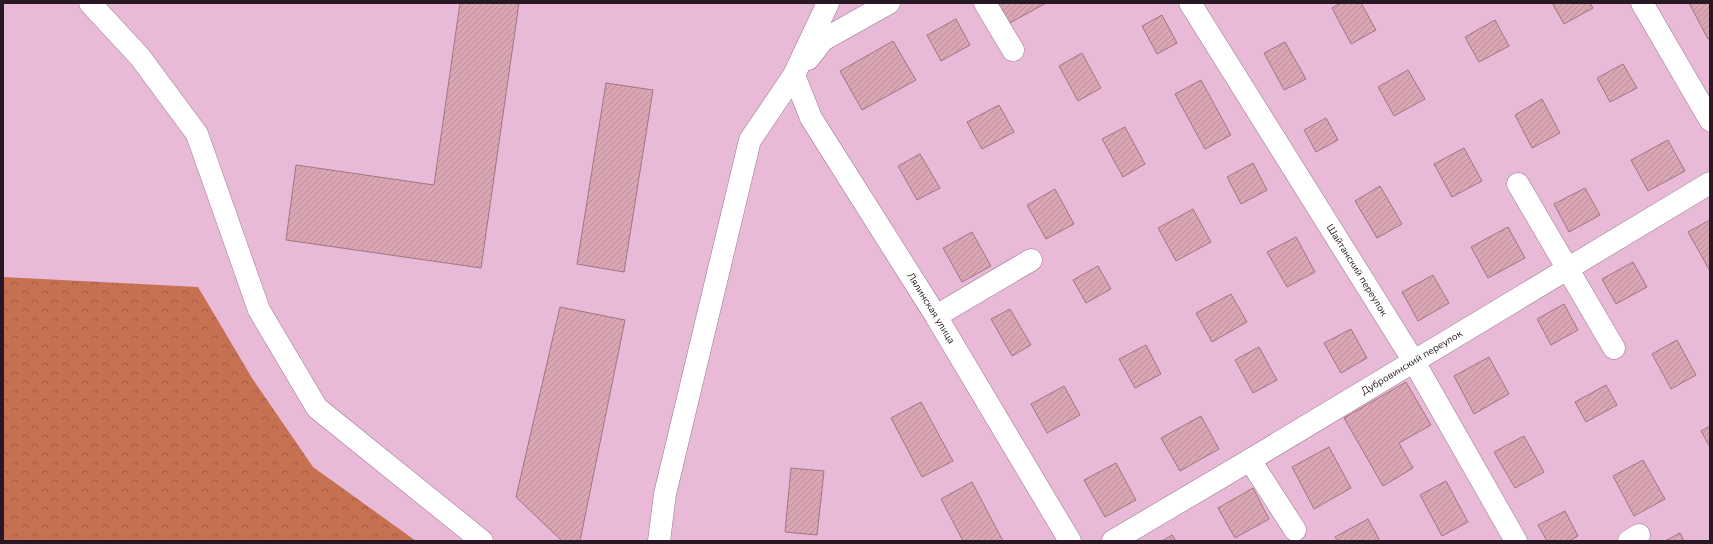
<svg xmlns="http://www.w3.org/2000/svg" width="1713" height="544" viewBox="0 0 1713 544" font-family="'Nunito Sans',sans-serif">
	<defs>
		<pattern id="forest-crowns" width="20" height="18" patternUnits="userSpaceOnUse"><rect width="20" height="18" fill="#c77153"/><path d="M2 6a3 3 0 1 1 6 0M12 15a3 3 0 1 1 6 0" fill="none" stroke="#a25c44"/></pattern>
		<pattern id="building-hatch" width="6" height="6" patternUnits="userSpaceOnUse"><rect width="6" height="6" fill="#daa6b4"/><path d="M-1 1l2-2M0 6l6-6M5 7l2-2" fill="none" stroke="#bb8e9a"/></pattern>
	</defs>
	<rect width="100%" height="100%" fill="#e8bad7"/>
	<path fill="url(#forest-crowns)" d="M3,277l195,10 54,91 61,89 103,74h-413z"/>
	<path fill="url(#building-hatch)" stroke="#a47382" d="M460,3h59l-38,265 -195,-28 10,-75 138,20z
		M997,3h49l-38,21z
		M1341,3h20l15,27 -25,14 -19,-36z
		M1552,3h38l3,5 -29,16z
		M1689,3h21v35l-2,1z
		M1162,15l15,28 -20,11 -15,-28z
		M956,19l14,26 -29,16 -14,-26z
		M1495,20l14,26 -30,16 -14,-25z
		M893,41l23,39 -54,30 -22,-39z
		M1285,42l21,37 -22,11 -20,-37z
		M1082,53l19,35 -23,13 -19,-35z
		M1623,64l14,24 -27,14 -13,-24z
		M1408,70l17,29 -31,17 -16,-29z
		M1201,80l30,55 -26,14 -30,-55z
		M606,83l47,7 -29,182 -47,-8z
		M1542,99l18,34 -28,15 -17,-33z
		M999,105l15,27 -32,17 -15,-27z
		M1326,118l12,22 -22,12 -12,-22z
		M1125,127l20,37 -22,13 -21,-38z
		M1668,140l17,31 -37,20 -17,-31z
		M1464,148l18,33 -30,16 -18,-33z
		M920,154l20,34 -23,12 -19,-34z
		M1253,163l14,27 -26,14 -14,-27z
		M1380,186l22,38 -25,14 -22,-37z
		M1585,188l15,27 -31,17 -15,-28z
		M1055,189l19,35 -28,15 -19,-34z
		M1193,209l18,33 -35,19 -18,-33z
		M1710,220v51l-22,-39z
		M1508,227l17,31 -37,20 -17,-31z
		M972,232l19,34 -29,16 -19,-34z
		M1296,237l19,35 -28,15 -20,-35z
		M1633,262l14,25 -31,17 -14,-25z
		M1098,266l13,23 -25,14 -13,-23z
		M1433,275l16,28 -31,18 -16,-29z
		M1231,294l16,28 -35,20 -16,-29z
		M1564,304l14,26 -27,15 -14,-26z
		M560,307l65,13 -45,221h-18l-46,-44z
		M1010,309l21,36 -19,11 -21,-37z
		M1351,329l16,29 -26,15 -17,-30z
		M1677,340l19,35 -25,14 -19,-35z
		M1146,345l15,29 -26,14 -16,-29z
		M1259,347l18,33 -24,13 -18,-33z
		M1489,357l20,37 -35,20 -20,-38z
		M1406,382l25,43 -32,18 14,25 -30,18 -39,-68z
		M1606,385l11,20 -31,17 -11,-20z
		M1064,386l16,29 -33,18 -16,-29z
		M921,402l32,59 -31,16 -31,-59z
		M1201,416l18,33 -39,22 -19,-33z
		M1710,426v21l-9,-16z
		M1524,436l20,36 -29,16 -21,-36z
		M1329,447l22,41 -37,21 -22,-42z
		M1643,460l22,39 -31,17 -21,-40z
		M1116,463l20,37 -31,17 -21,-37z
		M791,468l33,3 -7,64 -32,-3z
		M1446,481l22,41 -26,14 -22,-41z
		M972,482l31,59h-40l-22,-42z
		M1253,488l16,31 -34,19 -17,-30z
		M1565,511l13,25 -9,5h-22l-9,-16z
		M1368,519l12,22h-42l-3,-4z
		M1680,533l4,8h-19z
		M1172,535l4,6h-14z"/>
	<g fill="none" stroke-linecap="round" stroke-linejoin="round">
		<g stroke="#9d748f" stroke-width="23">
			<g id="minor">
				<path d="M90,3l50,54 57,77 62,176 58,98 165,133"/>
				<path d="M985,3l28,47"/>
				<path id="s1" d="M1190,3l223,357 103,181"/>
				<path d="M1642,3l68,117"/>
				<path d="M808,59l15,-19 66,-37"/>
				<path id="s2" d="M794,75l17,43 125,198 134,225"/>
				<path d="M1518,184l96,164"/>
				<path d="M936,316l95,-56"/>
				<path d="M1250,460l45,70"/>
				<path d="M659,541l6,-47 85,-354 44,-65 34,-72"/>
				<path id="s3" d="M1113,541l137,-81 460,-277"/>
				<path d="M1629,541l10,-6"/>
			</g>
		</g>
		<use href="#minor" stroke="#fff" stroke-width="22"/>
	</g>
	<g text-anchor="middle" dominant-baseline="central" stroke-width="3.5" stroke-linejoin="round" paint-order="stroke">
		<g font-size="10" fill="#281823" stroke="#f5c7e5">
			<text stroke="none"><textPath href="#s1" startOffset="315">Шайтанский переулок</textPath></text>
			<text stroke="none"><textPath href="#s2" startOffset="271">Лялинская улица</textPath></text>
			<text stroke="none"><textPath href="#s3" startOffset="348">Дубровинский переулок</textPath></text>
		</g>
	</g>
	<rect width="1713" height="544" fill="none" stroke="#281823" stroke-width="8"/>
</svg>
